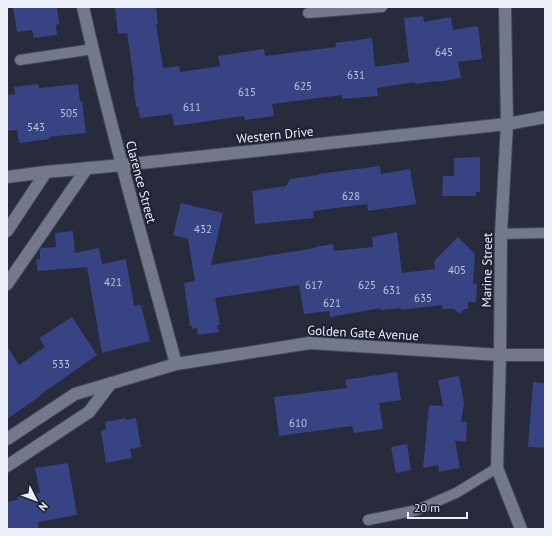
<svg xmlns="http://www.w3.org/2000/svg" width="552" height="536" viewBox="0 0 552 536" font-family="'PT Sans',sans-serif">
	<rect width="100%" height="100%" fill="#272b3c"/>
	<path fill="#374382" d="M13,7h44l2,17 -3,1 1,10 -23,3 -2,-8 -15,2z
		M115,7h41l2,17h-2l7,44 16,-2 1,6 40,-6 -2,-10 46,-7 1,7 71,-9 -1,-4 37,-5 3,29 34,-5 -5,-44 19,-2 1,6 27,-5 2,13 25,-4 4,33 -24,3 3,16 -24,4v-1l-22,3v-2l-38,6 1,8 -36,3v-4l-70,9 2,12 -29,4 -1,-4 -70,10 -2,-12 -32,4 -2,-11h-2l-3,-26h1l-7,-48 -9,1z
		M38,84l1,4 39,-4 2,17h2l4,32 -37,4 1,2 -31,4 -2,-13 -10,1v-36l8,-1 -1,-7z
		M480,157v35h-4v4h-34l1,-20h11v-18z
		M380,166l1,8 29,-5 6,35 -48,7 -1,-7 -54,7 1,7 -59,6 -3,-33 34,-5 4,-7 28,-4v-1z
		M181,203l42,10 -12,52 104,-17v-1l18,-3 1,7 39,-4 -1,-10 25,-5 5,41 33,-4 -1,-8 24,-24 17,17 -2,30h4l-1,18h-8v7h-4l-4,5 -6,-5h-12v-4l-41,5v-2l-20,2v-2l-51,9 -1,-6 -25,3 -5,-29 -84,13 5,27h-3l2,7 -21,3 -1,-7 -5,1v-3h-2l-6,-43 11,-2 -7,-42 -15,-4z
		M73,231l2,22 24,-5 3,16 24,-5 8,47 7,-1 9,36 -48,12 -15,-86 -49,4 -2,-11 4,-1v-9l1,-2 15,-1 -1,-14z
		M72,317l25,38 -57,40v1l-33,23v-73l12,19 26,-18 -6,-9z
		M397,372l4,28 -22,3 4,26 -29,4 -2,-7 -73,10 -5,-39 73,-9 -2,-8z
		M459,376l5,27 -3,19h6l-1,20 -11,-1 5,27 -21,4 -1,-7 -15,3 6,-63 14,1 -5,-26z
		M533,382l12,1v65l-17,-1z
		M125,418v2l11,-2 5,29 -11,2 2,9 -26,5 -5,-32 5,-2 -1,-7z
		M407,444l4,26 -15,3 -5,-26z
		M68,463l9,52 -39,7 1,7h-32v-27l11,-2v-4l22,-3 -5,-25z"/>
	<g fill="none" stroke-linecap="round" stroke-linejoin="round">
		<g stroke="#454857" stroke-width="12">
			<path id="lane" d="M308,13l74,-6
				M20,60l73,-11
				M501,234l44,-1
				M368,520l49,-10 39,-17 41,-25"/>
		</g>
		<g stroke="#454857" stroke-width="14">
			<path id="street" d="M83,7c27,120 61,238 93,357
				M505,7l2,117 -6,110 -1,121 -3,113 24,61
				M7,177l39,-5 76,-7 385,-41 38,-7
				M7,231l39,-59
				M7,284l80,-116
				M7,439l68,-45 101,-30 134,-21 190,12h45
				M7,466l82,-54 22,-29"/>
		</g>
		<use href="#lane" stroke="#73788c" stroke-width="10"/>
		<use href="#street" stroke="#73788c" stroke-width="12"/>
	</g>
	<g text-anchor="middle" dominant-baseline="central" stroke-width="4" stroke-linejoin="round" paint-order="stroke">
		<g font-size="11" fill="#bec4dc">
			<text x="444" y="52">645</text>
			<text x="356" y="75">631</text>
			<text x="303" y="86">625</text>
			<text x="247" y="92">615</text>
			<text x="192" y="107">611</text>
			<text x="69" y="113">505</text>
			<text x="36" y="127">543</text>
			<text x="351" y="196">628</text>
			<text x="203" y="229">432</text>
			<text x="457" y="270">405</text>
			<text x="113" y="282">421</text>
			<text x="314" y="285">617</text>
			<text x="367" y="285">625</text>
			<text x="392" y="290">631</text>
			<text x="423" y="298">635</text>
			<text x="332" y="303">621</text>
			<text x="61" y="364">533</text>
			<text x="298" y="423">610</text>
		</g>
		<g font-size="13" fill="#ebeffa" stroke="#1d2131">
			<text transform="translate(275 135) rotate(-6)">Western Drive</text>
			<text transform="translate(141 182) rotate(75)">Clarence Street</text>
			<text transform="translate(487 270) rotate(-89)">Marine Street</text>
			<text transform="translate(363 333) rotate(3)">Golden Gate Avenue</text>
		</g>
	</g>
	<rect width="552" height="536" fill="none" stroke="#ebeffa" stroke-width="16"/>
	<g transform="translate(36 500) rotate(132)" stroke="#1d2131" stroke-width="3" paint-order="stroke">
	<path d="M0-3L7 15L0 10L-7 15Z" fill="#ebeffa"/>
	<text y="-6" font-size="11" font-weight="bold" text-anchor="middle" fill="#ebeffa">N</text>
	</g>
	<path d="M408 512v6h59v-6" fill="none" stroke="#ebeffa" stroke-width="2"/>
	<text x="414" y="512" font-size="12" fill="#ebeffa" stroke="#1d2131" stroke-width="3" paint-order="stroke">20 m</text>
</svg>
